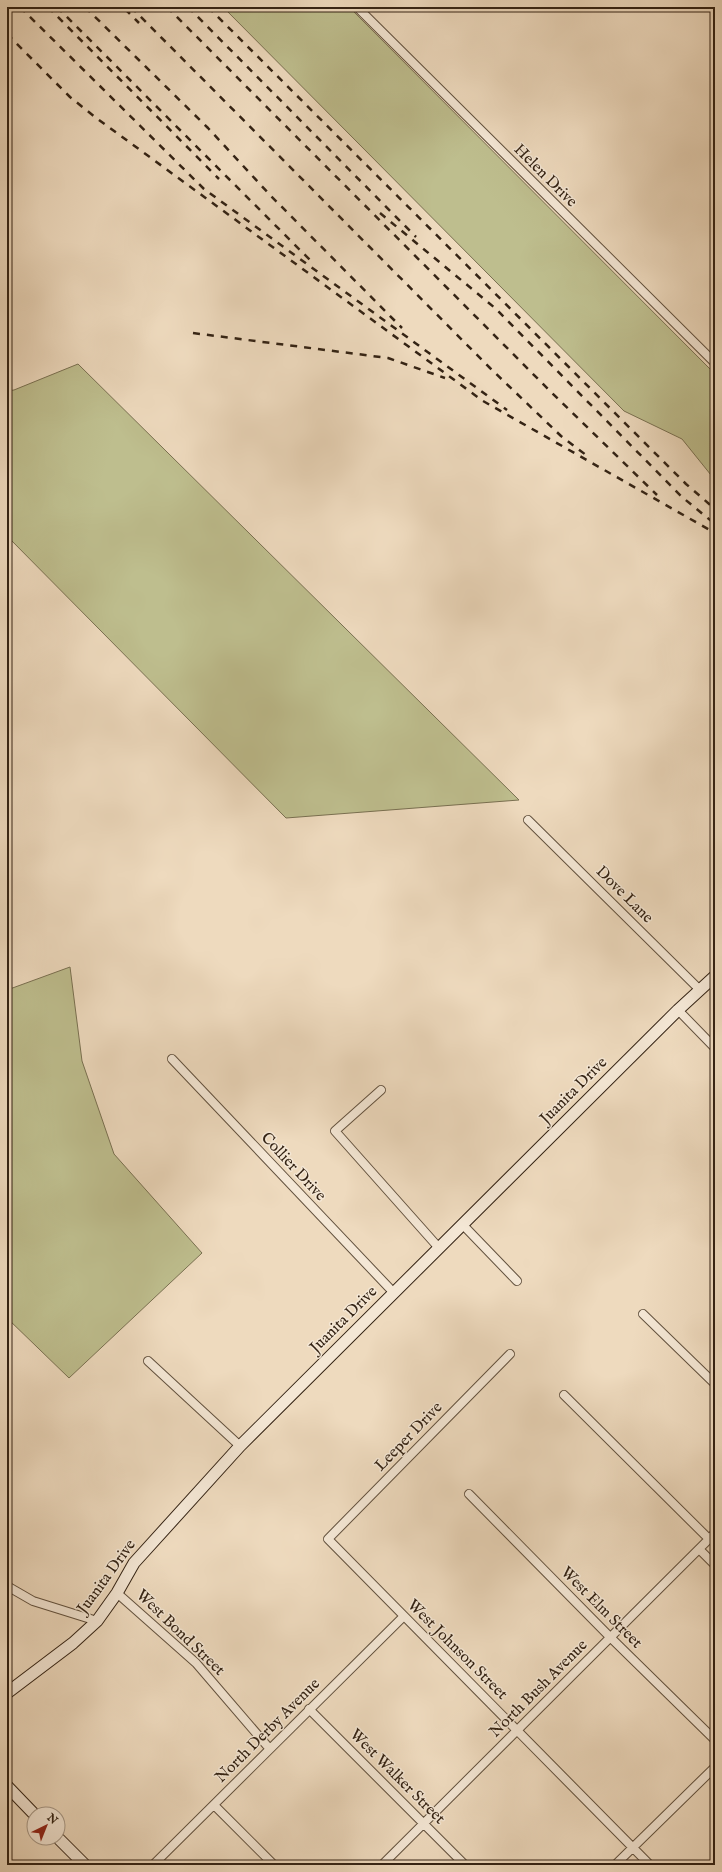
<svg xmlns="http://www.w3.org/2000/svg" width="722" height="1872" viewBox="0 0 722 1872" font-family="'IM FELL English',serif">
	<rect width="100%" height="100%" fill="#eedabe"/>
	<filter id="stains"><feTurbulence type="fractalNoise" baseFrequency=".005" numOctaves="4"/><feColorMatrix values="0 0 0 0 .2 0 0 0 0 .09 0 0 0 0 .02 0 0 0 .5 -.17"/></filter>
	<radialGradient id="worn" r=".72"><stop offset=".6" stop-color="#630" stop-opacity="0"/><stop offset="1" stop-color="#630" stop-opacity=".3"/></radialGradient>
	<path fill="#bebe8e" stroke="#797051" d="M223,7h126l366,367v106l-33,-41 -58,-28z
		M78,364l441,436 -233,18 -279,-282v-145l7,-1z
		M70,967l12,94 32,93 88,99 -133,125 -62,-60v-328z"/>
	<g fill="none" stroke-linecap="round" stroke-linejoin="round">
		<g stroke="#62513e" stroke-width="10">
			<path id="street" d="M357,7l358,356
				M528,820l172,170
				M678,1010l37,38
				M172,1059l222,234
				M381,1090l-46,41 104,117
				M463,1225l54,56
				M643,1314l72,70
				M510,1354l-182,185 322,326
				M148,1361l92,85
				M564,1395l145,144
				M469,1494l142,144 104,102
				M699,1549l16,16
				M7,1586l26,15 64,20
				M117,1593l79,70 73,85
				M309,1709l156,156
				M214,1805l60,60
				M153,1865l250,-248
				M382,1865l333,-332
				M615,1865l100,-98"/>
		</g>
		<g stroke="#342314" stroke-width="13">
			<path id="secondary" d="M7,1693l66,-50 24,-22 20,-28 17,-30 106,-117 438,-436 37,-34
				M7,1786l27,28
				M58,1838l27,27"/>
		</g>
		<use href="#street" stroke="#f4e7d5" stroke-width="8"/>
		<use href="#secondary" stroke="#f4e7d5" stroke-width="11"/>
		<path stroke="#342314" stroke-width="2.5" stroke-dasharray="7 7" stroke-linecap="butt" d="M20,7l184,182 303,221
			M48,7l171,172
			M57,7l257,257
			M85,7l123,121 63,68 131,132
			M131,7l359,361 71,68 29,22
			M167,7l383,384 107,104
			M188,7l228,230
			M208,7l478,477 29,25
			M125,9l14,14
			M7,34l63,63 25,20 388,284 232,132
			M380,213l115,95 187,189 33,27
			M193,333l195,25 57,20"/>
	</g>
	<g text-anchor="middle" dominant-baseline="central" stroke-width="3" stroke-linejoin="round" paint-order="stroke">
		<g font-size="16" fill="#342314" stroke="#f4e7d5">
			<text transform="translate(545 176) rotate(45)">Helen Drive</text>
			<text transform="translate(624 895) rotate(45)">Dove Lane</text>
			<text transform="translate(574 1091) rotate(-45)">Juanita Drive</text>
			<text transform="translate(293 1167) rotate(47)">Collier Drive</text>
			<text transform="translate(344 1320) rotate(-45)">Juanita Drive</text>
			<text transform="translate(409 1437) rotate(-46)">Leeper Drive</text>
			<text transform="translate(107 1577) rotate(-54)">Juanita Drive</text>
			<text transform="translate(601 1608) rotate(45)">West Elm Street</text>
			<text transform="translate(180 1633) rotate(44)">West Bond Street</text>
			<text transform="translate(457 1650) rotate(45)">West Johnson Street</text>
			<text transform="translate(539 1689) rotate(-45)">North Bush Avenue</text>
			<text transform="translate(268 1731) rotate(-45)">North Derby Avenue</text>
			<text transform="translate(397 1777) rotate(45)">West Walker Street</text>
		</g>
	</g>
	<rect width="722" height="1872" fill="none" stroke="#eedabe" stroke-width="24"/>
	<rect x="8" y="8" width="706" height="1856" fill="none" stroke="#342314" stroke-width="2"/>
	<rect x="12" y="12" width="698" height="1848" fill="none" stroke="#342314"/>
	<g transform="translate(46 1826) rotate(43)"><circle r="19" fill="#f4e7d5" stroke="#a79988"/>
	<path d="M0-3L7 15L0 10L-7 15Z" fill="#8f2418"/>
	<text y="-6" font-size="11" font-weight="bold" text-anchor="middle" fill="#342314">N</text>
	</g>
	<rect width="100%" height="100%" filter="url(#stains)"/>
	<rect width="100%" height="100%" fill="url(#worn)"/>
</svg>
